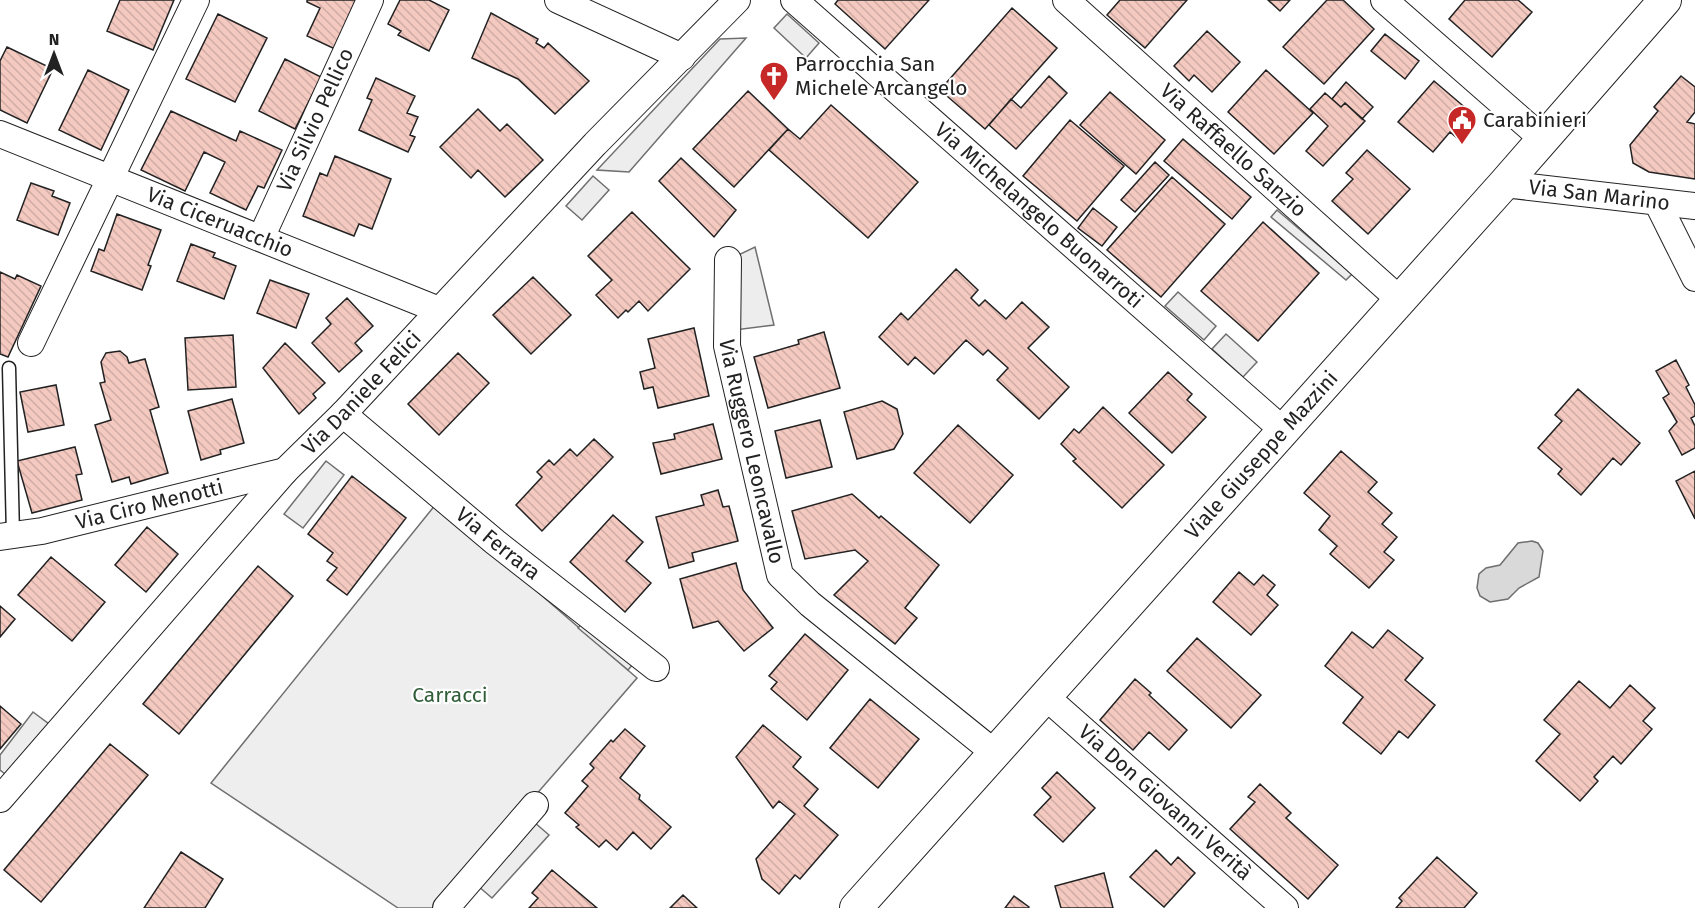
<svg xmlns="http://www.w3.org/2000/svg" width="1695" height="908" viewBox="0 0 1695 908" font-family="'Fira Sans',sans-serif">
	<defs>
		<pattern id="building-back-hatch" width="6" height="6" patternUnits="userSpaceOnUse" patternTransform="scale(1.5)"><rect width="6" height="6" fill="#f3c9c0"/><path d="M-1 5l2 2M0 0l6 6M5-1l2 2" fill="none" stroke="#d0aca5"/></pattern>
	</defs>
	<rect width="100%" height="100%" fill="#fff"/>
	<path fill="#eee" stroke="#6f6f6f" stroke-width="1.5" d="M436,504l201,174 -199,230h-40l-187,-125z"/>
	<path fill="#ededed" stroke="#6f6f6f" stroke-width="1.5" d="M787,14l32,29 -13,15 -32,-30z
		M746,38l-117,134 -32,-2 123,-131z
		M593,176l16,14 -27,30 -16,-14z
		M1277,210l75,64 -6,6 -75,-63z
		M755,247l19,78 -47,6 1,-71z
		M1178,292l38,34 -12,14 -39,-34z
		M1226,334l31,28 -14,15 -31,-28z
		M326,461l18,14 -41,53 -19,-14z
		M584,621l50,42 -6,7 -50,-42z
		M33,712l16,12 -40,53 -9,-7v-15z
		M534,822l15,13 -57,63 -14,-12z"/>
	<path fill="#d9d9d9" stroke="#6f6f6f" stroke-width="1.5" d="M1532,541l6,2 5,8 -4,26 -20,11 -11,11 -18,3 -10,-6 -3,-8 2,-14 7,-6 14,-3 18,-22z"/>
	<path fill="url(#building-back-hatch)" stroke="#222" stroke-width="1.5" d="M120,0h54l-21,50 -46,-19z
		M307,0h51l-23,49 -28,-13 13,-28 -13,-6z
		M400,0h29l20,10 -20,41 -31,-16 3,-4 -13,-7z
		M838,0h91l-44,49 -50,-45z
		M1120,0h67l-42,48 -38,-33z
		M1268,0h22l-10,11z
		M1327,0h16l31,29 -50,55 -41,-37z
		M1465,0h53l14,12 -40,45 -43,-38z
		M1012,8l45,40 -72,81 -45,-39z
		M491,13l47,26 -2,4 8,5 4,-5 41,38 -34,33 -37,-35 -46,-21z
		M218,14l49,24 -32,64 -49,-23z
		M1207,31l33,31 -28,30 -18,-17 -5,6 -15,-15z
		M1385,34l34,27 -14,18 -34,-28z
		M7,47l46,22 -26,54 -27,-13v-49z
		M285,59l36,18 -26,52 -36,-18z
		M88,70l41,20 -28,60 -42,-20z
		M1266,70l47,43 -39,41 -46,-42z
		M1049,76l18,17 -51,56 -27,-24 22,-26 10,9z
		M1681,76l14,11v25l-8,10 8,2v55l-46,-7 -16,-9 -3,-18 28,-34 -4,-4z
		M376,78l39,18 -8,17 11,4 -8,18 5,2 -7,15 -49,-22 13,-30 -5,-2z
		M1434,81l41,35 -18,22 -7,-6 -17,20 -35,-30z
		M1346,82l27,25 -11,12 -17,-16 -4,4 -9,-8z
		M748,91l40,38 -54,58 -41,-38z
		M1110,92l55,48 -29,34 -56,-49z
		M1325,93l16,14 4,-4 20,18 -42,45 -17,-15 22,-25 -18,-17z
		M831,105l87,77 -50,56 -99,-88 19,-21 12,10z
		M478,109l22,22 7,-7 36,36 -38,37 -27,-27 -7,8 -31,-31z
		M171,111l65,30 4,-10 42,19 -18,38 -6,-2 -12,24 -36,-17 15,-31 -21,-10 -19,39 -44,-21z
		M1070,120l54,46 -47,55 -54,-45z
		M1183,139l68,58 -19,22 -68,-58z
		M1367,150l43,39 -42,45 -36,-33 21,-22 -7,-6z
		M335,156l56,23 -19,50 -13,-5 -5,12 -51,-20 17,-43 7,3z
		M681,158l55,52 -22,27 -55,-56z
		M1155,162l14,13 -34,37 -14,-12z
		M1172,177l53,47 -64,73 -54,-47z
		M31,183l23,8 -2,5 18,7 -12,32 -41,-15z
		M1093,208l24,19 -15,19 -24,-18z
		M632,212l58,57 -42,42 -9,-10 -11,11 -2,-2 -8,8 -22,-23 16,-15 -24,-24z
		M117,214l44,16 -13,35 3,1 -9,24 -51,-19 8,-22 5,2z
		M1263,222l56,51 -61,68 -57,-50z
		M191,244l24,9 -2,4 23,9 -12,33 -47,-18z
		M956,269l22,21 -7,8 8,8 6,-6 21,19 16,-17 27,25 -21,21 41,39 -30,32 -42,-39 11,-12 -20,-18 -5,5 -17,-15 -32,34 -19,-17 -7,8 -29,-28 22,-24 7,7z
		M0,272l15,7 2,-4 24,11 -33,71 -8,-3z
		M533,277l38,38 -40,39 -38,-39z
		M270,280l39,14 -13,34 -39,-15z
		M347,298l26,28 -18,17 7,8 -23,21 -27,-29 19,-19 -5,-6z
		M694,328l15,68 -51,12 -5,-21 -9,2 -4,-17 15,-4 -7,-29z
		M824,332l16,56 -72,20 -14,-51 45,-13 -1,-4z
		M233,335l3,52 -48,3 -3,-52z
		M285,343l40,40 -12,11 3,4 -17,16 -36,-46z
		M120,351l7,6 2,6 16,-4 14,48 -9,3 18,63 -37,11 -2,-7 -17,5 -17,-57 16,-5 -11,-37 5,-1 -4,-20 5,-9z
		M458,353l31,30 -50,52 -31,-31z
		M1676,360l13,25 -3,2 9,18v11l-4,2 4,8v22l-13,7 -13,-24 8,-9 -14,-24 6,-4 -13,-23z
		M1168,372l24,22 -5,6 19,17 -34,36 -43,-40z
		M56,385l8,40 -36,7 -8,-40z
		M1578,389l62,54 -19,22 -8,-7 -32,37 -23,-21 4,-5 -24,-21 24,-27 -7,-6z
		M232,399l12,44 -24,7 1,4 -20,6 -13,-49z
		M882,401l15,8 6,25 -9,15 -37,10 -13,-47z
		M1103,407l61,58 -42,43 -49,-47 3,-2 -15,-15 13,-15 5,4z
		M820,420l12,47 -46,11 -11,-47z
		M713,424l9,35 -61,15 -8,-31 22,-4 -1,-5z
		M958,425l55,50 -43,48 -56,-50z
		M594,439l19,18 -71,74 -26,-26 26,-28 -5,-5 12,-12 5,5 16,-16 7,7z
		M75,447l7,27 -6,1 6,25 -50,13 -15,-52z
		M1341,451l36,31 -9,10 24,21 -10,11 15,13 -13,15 10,8 -25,28 -39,-34 7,-8 -18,-16 11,-14 -26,-23z
		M1695,471v48l-19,-38z
		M352,476l54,42 -59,77 -20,-15 10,-12 -10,-7 6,-8 -25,-19z
		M718,490l5,17 6,-1 9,35 -46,12 2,8 -25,7 -13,-51 48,-12 -3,-10z
		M852,494l27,24 2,-2 58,49 -34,43 12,10 -22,26 -61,-49 34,-34 -13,-11 -50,9 -13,-48z
		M613,515l30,27 -17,19 25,22 -26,29 -55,-50z
		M147,527l31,27 -32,38 -31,-27z
		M51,557l54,45 -33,39 -54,-46z
		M736,563l7,27 30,38 -29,23 -26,-30 -25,7 -13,-49z
		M258,566l35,30 -114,138 -36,-30z
		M1239,572l15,13 9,-10 12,10 -8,10 11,10 -27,30 -38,-33z
		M0,606l15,13 -15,18z
		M1388,630l35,28 -18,22 30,25 -27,33 -9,-7 -18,23 -38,-31 20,-26 -38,-31 27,-34 21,16z
		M805,634l43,36 -41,50 -36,-31 6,-7 -8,-6z
		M1197,638l64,57 -30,33 -64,-57z
		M1135,679l16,14 -2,2 38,35 -18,20 -20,-18 -16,18 -33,-30z
		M1579,681l31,27 20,-23 25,23 -12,13 9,8 -31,35 -8,-8 -19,21 4,4 -18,20 -44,-40 24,-27 -16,-14z
		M870,699l49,40 -41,49 -48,-40z
		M0,706l21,18 -21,25z
		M763,725l38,32 -8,10 25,22 -14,17 34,29 -38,44 -5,-4 -16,19 -17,-15 -6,-20 39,-45 -16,-13 -6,7 -37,-51z
		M625,729l20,17 -25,32 20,17 -1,4 32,28 -20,22 -18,-17 -16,18 -11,-10 -7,7 -23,-20 3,-2 -14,-12 23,-27 -6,-5 12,-13 -4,-4 21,-24 2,2z
		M110,744l38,31 -107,127 -37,-32z
		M1057,772l38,36 -32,34 -29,-27 17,-18 -9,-9z
		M1260,784l31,29 -5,5 52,47 -30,34 -78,-70 25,-27 -7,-5z
		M1156,850l15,15 7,-8 17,16 -31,34 -34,-30z
		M181,852l42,27 -18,29h-61z
		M1437,857l40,36 -13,15h-68l6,-7 -3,-3z
		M552,870l45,38h-68l9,-10 -6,-5z
		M1104,873l9,35h-52l-6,-22z
		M683,895l14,13h-27z
		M1014,896l15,11 -1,1h-23z"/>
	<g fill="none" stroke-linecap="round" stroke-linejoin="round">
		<g stroke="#222" stroke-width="15">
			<path id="service" d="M9,368l4,167"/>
		</g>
		<g stroke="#222" stroke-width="28">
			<g id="minor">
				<path d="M558,0l124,57"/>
				<path id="s1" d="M794,0l489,430"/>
				<path id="s2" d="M1066,0l334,300"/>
				<path d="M1384,0l159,139"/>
				<path id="s3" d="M0,134l439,176"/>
				<path id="s4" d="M1504,184l191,22"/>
				<path d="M1657,202l38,76"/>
				<path id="s5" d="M261,238l109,-238"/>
				<path id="s6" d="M728,260l-1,86 53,229 30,29 186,150"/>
				<path d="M31,343l165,-343"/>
				<path id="s7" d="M343,414l152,128 161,126"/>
				<path id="s8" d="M0,537l42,-6 243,-60"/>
				<path id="s9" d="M1046,697l239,211"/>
				<path id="s10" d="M0,799l285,-328 58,-57 252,-270 142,-144"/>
				<path d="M446,908l89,-103"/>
			</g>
		</g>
		<g stroke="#222" stroke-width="34">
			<g id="tertiary">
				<path id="s11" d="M856,908l648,-724 161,-184"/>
			</g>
		</g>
		<use href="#service" stroke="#fff" stroke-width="12"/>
		<use href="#minor" stroke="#fff" stroke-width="26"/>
		<use href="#tertiary" stroke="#fff" stroke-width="32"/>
	</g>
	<defs>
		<g id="church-pin" transform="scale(1.5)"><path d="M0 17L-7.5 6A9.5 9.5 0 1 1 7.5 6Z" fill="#c62828" stroke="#fff"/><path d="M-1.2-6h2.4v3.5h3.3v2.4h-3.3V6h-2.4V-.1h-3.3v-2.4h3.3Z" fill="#fff"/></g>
		<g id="civic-pin" transform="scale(1.5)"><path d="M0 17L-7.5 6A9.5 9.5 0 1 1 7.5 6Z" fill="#c62828" stroke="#fff"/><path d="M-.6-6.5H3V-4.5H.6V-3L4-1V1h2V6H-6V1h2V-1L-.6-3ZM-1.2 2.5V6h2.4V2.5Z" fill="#fff"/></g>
	</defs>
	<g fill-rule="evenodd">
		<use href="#church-pin" x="774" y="76"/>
		<use href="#civic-pin" x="1462" y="120"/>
	</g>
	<g text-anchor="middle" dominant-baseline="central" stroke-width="4.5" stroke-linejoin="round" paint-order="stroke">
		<g font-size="21" fill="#222" stroke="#fff" text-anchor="start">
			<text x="795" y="64">Parrocchia San<tspan x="795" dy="24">Michele Arcangelo</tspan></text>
			<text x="1483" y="120">Carabinieri</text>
		</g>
		<g font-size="21" fill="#222" stroke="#fff">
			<text stroke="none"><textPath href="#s5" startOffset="130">Via Silvio Pellico</textPath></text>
			<text stroke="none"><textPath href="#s2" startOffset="225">Via Raffaello Sanzio</textPath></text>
			<text stroke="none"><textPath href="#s4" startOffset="96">Via San Marino</textPath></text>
			<text stroke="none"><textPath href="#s1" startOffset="326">Via Michelangelo Buonarroti</textPath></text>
			<text stroke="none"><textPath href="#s3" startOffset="237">Via Ciceruacchio</textPath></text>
			<text stroke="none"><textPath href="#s10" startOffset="544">Via Daniele Felici</textPath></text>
			<text stroke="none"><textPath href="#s6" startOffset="194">Via Ruggero Leoncavallo</textPath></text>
			<text stroke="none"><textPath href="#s11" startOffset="608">Viale Giuseppe Mazzini</textPath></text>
			<text stroke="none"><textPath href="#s8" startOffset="153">Via Ciro Menotti</textPath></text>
			<text stroke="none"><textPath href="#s7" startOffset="202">Via Ferrara</textPath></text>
			<text stroke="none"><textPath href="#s9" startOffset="159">Via Don Giovanni Verità</textPath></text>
		</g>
		<g font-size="21" fill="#2f5e38" stroke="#fff">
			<text x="450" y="695">Carracci</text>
		</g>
	</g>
	<g transform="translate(54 54)" stroke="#ffffff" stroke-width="4.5" paint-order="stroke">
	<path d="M0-4.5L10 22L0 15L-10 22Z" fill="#222222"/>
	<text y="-9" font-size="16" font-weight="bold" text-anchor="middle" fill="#222222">N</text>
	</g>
</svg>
